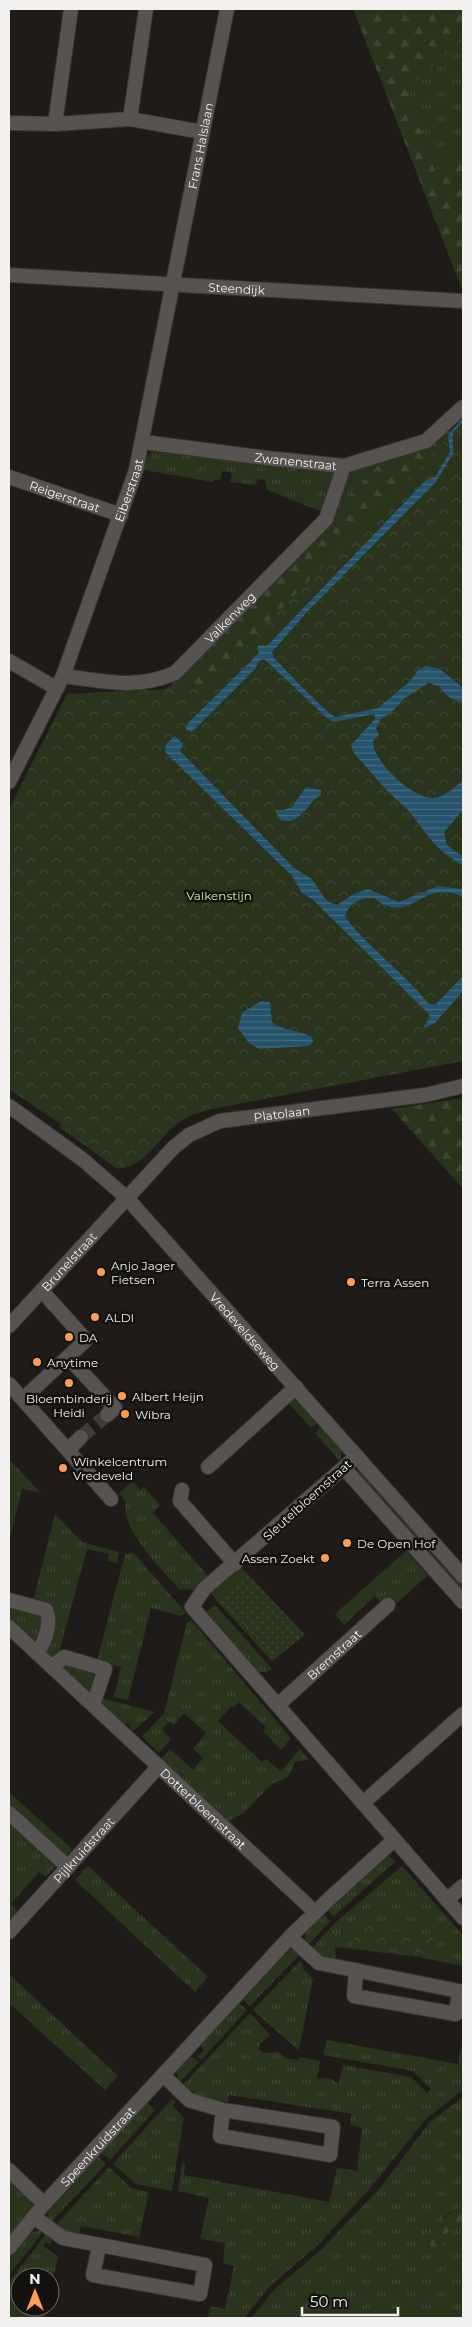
<svg xmlns="http://www.w3.org/2000/svg" width="472" height="2327" viewBox="0 0 472 2327" font-family="Montserrat,sans-serif">
	<defs>
		<pattern id="grass-tufts" width="24" height="20" patternUnits="userSpaceOnUse" patternTransform="scale(1.25)"><rect width="24" height="20" fill="#2a331c"/><path d="M3 7l-1-3M5 7V3M7 7l1-3M15 17l-1-3M17 17v-4M19 17l1-3" fill="none" stroke="#3f4732"/></pattern>
		<pattern id="forest-firs" width="22" height="20" patternUnits="userSpaceOnUse" patternTransform="scale(1.25)"><rect width="22" height="20" fill="#2a331c"/><path d="M5 1l3.5 6h-7zM16 11l3.5 6h-7z" fill="#3f4732"/></pattern>
		<pattern id="park-crowns" width="20" height="18" patternUnits="userSpaceOnUse" patternTransform="scale(1.25)"><rect width="20" height="18" fill="#2a331c"/><path d="M2 6a3 3 0 1 1 6 0M12 15a3 3 0 1 1 6 0" fill="none" stroke="#3f4732"/></pattern>
		<pattern id="garden-dots" width="8" height="8" patternUnits="userSpaceOnUse" patternTransform="scale(1.25)"><rect width="8" height="8" fill="#2a331c"/><path d="M2 2h.1M6 6h.1" fill="none" stroke="#3f4732" stroke-width="1.8" stroke-linecap="round"/></pattern>
		<pattern id="water-rules" width="6" height="5" patternUnits="userSpaceOnUse" patternTransform="scale(1.25)"><rect width="6" height="5" fill="#25536b"/><path d="M0 2.5h6" fill="none" stroke="#456c80"/></pattern>
	</defs>
	<rect width="100%" height="100%" fill="#1e1b19"/>
	<path fill="url(#grass-tufts)" d="M463,39v106l-27,27 -31,-82z
		M157,449l176,21 3,6 -13,35h-3l-53,-21 -2,-10 -7,-1 -3,6 -25,-3 2,-9 -10,-2 -2,9 -6,-1 -1,3 -69,-12c2,-10 2,-17 13,-21z
		M381,462l-52,58 23,-51z
		M229,1103c-16,6 -37,10 -51,20 -21,15 -32,46 -62,45l-58,-42z
		M293,1396l25,26 -7,6 -24,-27z
		M321,1427c9,9 25,20 19,34l-25,-28z
		M9,1459l32,34 -19,-4 -13,52z
		M357,1470h3l103,116v9l-107,-123z
		M133,1481l7,9 4,-3 16,18 -7,8 55,63 -15,14 -14,-1c-17,-20 -59,-59 -53,-87l-7,-9z
		M55,1514l27,28 37,10 -2,11 -9,-2 1,-7 -22,-5 -30,111 -4,2 -6,-8 6,-42 -20,-11z
		M406,1551l22,24 -33,30 -12,-1 -8,-8 -31,29 -9,-11z
		M134,1553l52,60 -5,3 -30,-8 -23,92 -14,-3 7,-30 -24,-6 28,-107z
		M241,1568l6,5 -30,28 -6,-8z
		M215,1605l57,64 -5,3h-10l-4,-4 -47,-56z
		M9,1606l31,8 4,3 -7,25h-5l-23,-22z
		M192,1621l99,117 -10,12 -18,-19 3,-4 -27,-25 -5,6 -2,-2 -14,15 44,41 4,-3 15,12 19,-22 9,11 -14,2 -7,15 -16,7 -30,30 -13,7 -68,-62 9,-10 23,21 10,-12 -10,-9 13,-16 -22,-20 -10,12 -5,-3 -7,7 9,10 -12,14 -17,-16 22,-24 23,-91z
		M66,1666l22,4 6,5 -4,15h-5l-19,-18 -2,-4z
		M101,1698l54,14 -23,20 -3,-9 -9,1 -22,-21z
		M9,1792l63,57 -9,10 -54,-50z
		M9,1822l49,41 -12,14 -7,-5 -28,32 8,8 -10,11z
		M389,1855l6,7 -62,55 -6,-8z
		M88,1866l120,111 -13,15 -120,-112z
		M402,1866l61,69v31l-44,-9 -84,-10 1,12 -14,-2 -11,-8 25,-27z
		M323,1913l7,8 -22,24 -3,-9 2,-6z
		M290,1949l9,6 -49,51 -8,-7z
		M300,1961l3,3 -1,4 11,11 -14,70h-2l-44,-39z
		M9,1974l109,102 -13,14 -96,-87z
		M239,2003l8,7 -46,50 -4,-3 7,-7 -4,-6z
		M250,2013l20,22 -10,9 -1,5c6,7 11,3 19,3l8,6 12,2v-3l22,4 -3,18 12,-1 10,6 4,-19 68,12 16,16 4,-4 -18,-18 -90,-16 4,-15 131,24 5,-26v52l-37,29 -55,68 -53,58 -48,41 -26,32h-36l2,-12 15,3 9,-43 -11,-3 2,-20 -25,-4 9,-41 -31,-7 4,-28 3,1 -1,11 145,27 8,-34 20,3 5,-43 -12,-3 2,-11 -123,-19 -1,7 -29,-6 -16,-11z
		M189,2055l10,7 -19,20 -4,-11z
		M463,2097v108l-19,12 -2,21 9,-10 12,-6v96h-212l24,-29 47,-40 58,-61 50,-66z
		M172,2099l3,3 -2,4 11,12 -12,73 -36,-7 -23,-20z
		M147,2103l8,7 -45,50 -9,-7z
		M98,2156l8,8 -55,58 -4,-4 1,-7z
		M109,2167l22,21 18,4 -10,45 -58,-11 -3,10 -14,-4 -9,-6z
		M9,2180l21,20 2,6 -23,32z
		M40,2230l3,2 -34,43v-17l19,-24z
		M46,2234l6,4 -2,6 -4,-2 -3,4 15,10 -8,37v-16h-30v30h27l-2,11h-36v-36z"/>
	<path fill="url(#forest-firs)" d="M353,9h110v30l-57,51 30,82 27,-27v147z
		M453,425l-3,7v20l-204,212 -134,75 65,-60 152,-159 52,-58 39,-12z
		M463,1098v91l-71,-80z
		M463,2205v17c-22,11 -21,17 -21,41l-10,-4c-6,-29 9,-40 31,-54z"/>
	<path fill="url(#park-crowns)" d="M463,423v638l-277,53 -61,54 -116,-79v-280l58,-115 138,-7z
		M357,1925l76,11 -3,22 -77,-12z"/>
	<path fill="url(#garden-dots)" d="M247,1573l58,62 -33,26 -55,-60z"/>
	<path fill="url(#water-rules)" d="M463,418v4l-10,11v21l-17,28 -128,129 -36,41 2,6c10,10 54,57 62,59l42,-9 32,-27 8,-11 8,-4 14,3 23,19v14c-11,-2 -18,-6 -24,-16l-11,-3 -23,15 -14,15 -10,6 -5,9 3,7 -6,6c-1,20 41,59 61,57 8,0 23,-12 29,-18v30l-19,22 3,13 16,12v9l-19,-13 -12,-12 -25,-32 -20,-18 -33,-38 -3,-8 24,-26 -1,-5 -40,8 -6,-3 -64,-60 -5,2 -4,8 -63,63 -6,-2v-5l73,-72 -2,-5 2,-3 8,1 159,-166 9,-3 15,-25 -2,-15 2,-5z
		M175,736l8,8 -3,7 113,116c5,4 12,7 17,11 10,9 12,24 27,27l17,-11 14,-5 31,13 39,-16 25,3v8c-43,-20 -51,31 -89,1 -14,0 -25,4 -29,19 25,32 59,56 84,87h7l27,-28v15l-28,32 -10,5 -1,-2 6,-8 -1,-4 -117,-115 -10,-6 -10,-17 -127,-124 1,-8z
		M306,787l15,3v5c-16,9 -19,31 -41,25l-5,-10h9l8,-3z
		M261,1001l9,1 2,20c12,10 26,7 40,15l1,4 -4,5 -50,3 -10,-6 -11,-15 4,-15z"/>
	<g fill="none" stroke-linecap="round" stroke-linejoin="round">
		<path stroke="#3e3b39" stroke-width="14" stroke-dasharray="14 7" stroke-linecap="butt" d="M81,1437l26,-22"/>
		<g stroke="#373534" stroke-width="16">
			<g id="street">
				<path d="M130,119l16,-110"/>
				<path d="M9,123l46,1 75,-5 72,13"/>
				<path d="M55,124l16,-115"/>
				<path id="s1" d="M9,275l454,26"/>
				<path id="s2" d="M143,442l124,16 77,8 82,-25 37,-34"/>
				<path id="s3" d="M9,477l112,38"/>
				<path d="M9,661l47,27"/>
				<path id="s4" d="M63,676c41,5 73,14 112,-3l151,-154 18,-53"/>
				<path id="s5" d="M9,782l54,-106 73,-206 91,-461"/>
				<path id="s6" d="M9,1106l73,53 45,39 336,378"/>
				<path id="s7" d="M9,1326l164,-178 16,-13 31,-14 205,-26 38,-9"/>
				<path d="M68,1357l47,51 -8,7"/>
				<path d="M9,1384l102,115"/>
				<path d="M23,1399l63,-59 -44,-49"/>
				<path d="M68,1450l13,-13"/>
				<path d="M357,1456l-153,133 -12,18 271,311"/>
				<path d="M208,1467l88,-80"/>
				<path d="M344,1468l119,134"/>
				<path d="M182,1490l-2,11 55,63"/>
				<path d="M9,1600l37,10c6,13 -1,32 -9,43"/>
				<path id="s8" d="M9,1627l306,285"/>
				<path d="M52,1667l12,-10 41,12 -12,36"/>
				<path id="s9" d="M279,1704l109,-99"/>
				<path d="M363,1803l100,-89"/>
				<path d="M9,1813l59,54"/>
				<path d="M447,1900l16,-14"/>
				<path id="s10" d="M9,1932l150,-166"/>
				<path d="M290,1937l29,26 140,28 -3,23 -102,-18 2,-26"/>
				<path d="M163,2075l26,25 34,10 -3,26 110,19 3,-28 -110,-17"/>
				<path d="M9,2170l35,34"/>
				<path d="M34,2217l29,21 142,27 -5,29 -107,-19 6,-29"/>
				<path id="s11" d="M9,2248l35,-44 246,-267 38,-37 66,-60"/>
			</g>
		</g>
		<use href="#street" stroke="#565350" stroke-width="14"/>
	</g>
	<g fill="#fd9c55" stroke="#141210" stroke-width="2">
		<circle cx="101" cy="1272" r="5"/>
		<circle cx="351" cy="1282" r="5"/>
		<circle cx="95" cy="1317" r="5"/>
		<circle cx="69" cy="1337" r="5"/>
		<circle cx="37" cy="1362" r="5"/>
		<circle cx="69" cy="1383" r="5"/>
		<circle cx="122" cy="1396" r="5"/>
		<circle cx="125" cy="1414" r="5"/>
		<circle cx="63" cy="1468" r="5"/>
		<circle cx="347" cy="1543" r="5"/>
		<circle cx="325" cy="1558" r="5"/>
	</g>
	<g text-anchor="middle" dominant-baseline="central" stroke-width="5" stroke-linejoin="round" paint-order="stroke">
		<g font-size="12" fill="#f3f1ef" stroke="#141210">
			<text stroke="none"><textPath href="#s5" startOffset="668">Frans Halslaan</textPath></text>
			<text stroke="none"><textPath href="#s1" startOffset="228">Steendijk</textPath></text>
			<text stroke="none"><textPath href="#s2" startOffset="154">Zwanenstraat</textPath></text>
			<text stroke="none"><textPath href="#s5" startOffset="316">Eiberstraat</textPath></text>
			<text stroke="none"><textPath href="#s3" startOffset="59">Reigerstraat</textPath></text>
			<text stroke="none"><textPath href="#s4" startOffset="192">Valkenweg</textPath></text>
			<text stroke="none"><textPath href="#s7" startOffset="359">Platolaan</textPath></text>
			<text stroke="none"><textPath href="#s7" startOffset="88">Brunelstraat</textPath></text>
			<text stroke="none"><textPath href="#s6" startOffset="328">Vredeveldseweg</textPath></text>
			<text transform="translate(307 1500) rotate(-42)">Sleutelbloemstraat</text>
			<text stroke="none"><textPath href="#s9" startOffset="74">Bremstraat</textPath></text>
			<text stroke="none"><textPath href="#s8" startOffset="266">Dotterbloemstraat</textPath></text>
			<text stroke="none"><textPath href="#s10" startOffset="111">Pijlkruidstraat</textPath></text>
			<text stroke="none"><textPath href="#s11" startOffset="135">Speenkruidstraat</textPath></text>
		</g>
		<g font-size="12" fill="#d1eba6" stroke="#141210">
			<text x="219" y="895">Valkenstijn</text>
		</g>
		<g font-size="12" fill="#f3f1ef" stroke="#141210" text-anchor="start">
			<text x="111" y="1265">Anjo Jager<tspan x="111" dy="14">Fietsen</tspan></text>
			<text x="361" y="1282">Terra Assen</text>
			<text x="105" y="1317">ALDI</text>
			<text x="79" y="1337">DA</text>
			<text x="47" y="1362">Anytime</text>
			<text x="132" y="1396">Albert Heijn</text>
			<text x="69" y="1398" text-anchor="middle">Bloembinderij<tspan x="69" dy="14">Heidi</tspan></text>
			<text x="135" y="1414">Wibra</text>
			<text x="73" y="1461">Winkelcentrum<tspan x="73" dy="14">Vredeveld</tspan></text>
			<text x="357" y="1543">De Open Hof</text>
			<text x="315" y="1558" text-anchor="end">Assen Zoekt</text>
		</g>
	</g>
	<rect width="472" height="2327" fill="none" stroke="#f3f1ef" stroke-width="20"/>
	<g transform="translate(35 2292)"><circle r="24" fill="#141210" stroke="#6d6b69"/>
	<path d="M0-4L9 19L0 12L-9 19Z" fill="#fd9c55"/>
	<text y="-8" font-size="14" font-weight="bold" text-anchor="middle" fill="#f3f1ef">N</text>
	</g>
	<path d="M302 2307v8h96v-8" fill="none" stroke="#f3f1ef" stroke-width="2.5"/>
	<text x="310" y="2307" font-size="15" fill="#f3f1ef" stroke="#141210" stroke-width="4" paint-order="stroke">50 m</text>
</svg>
